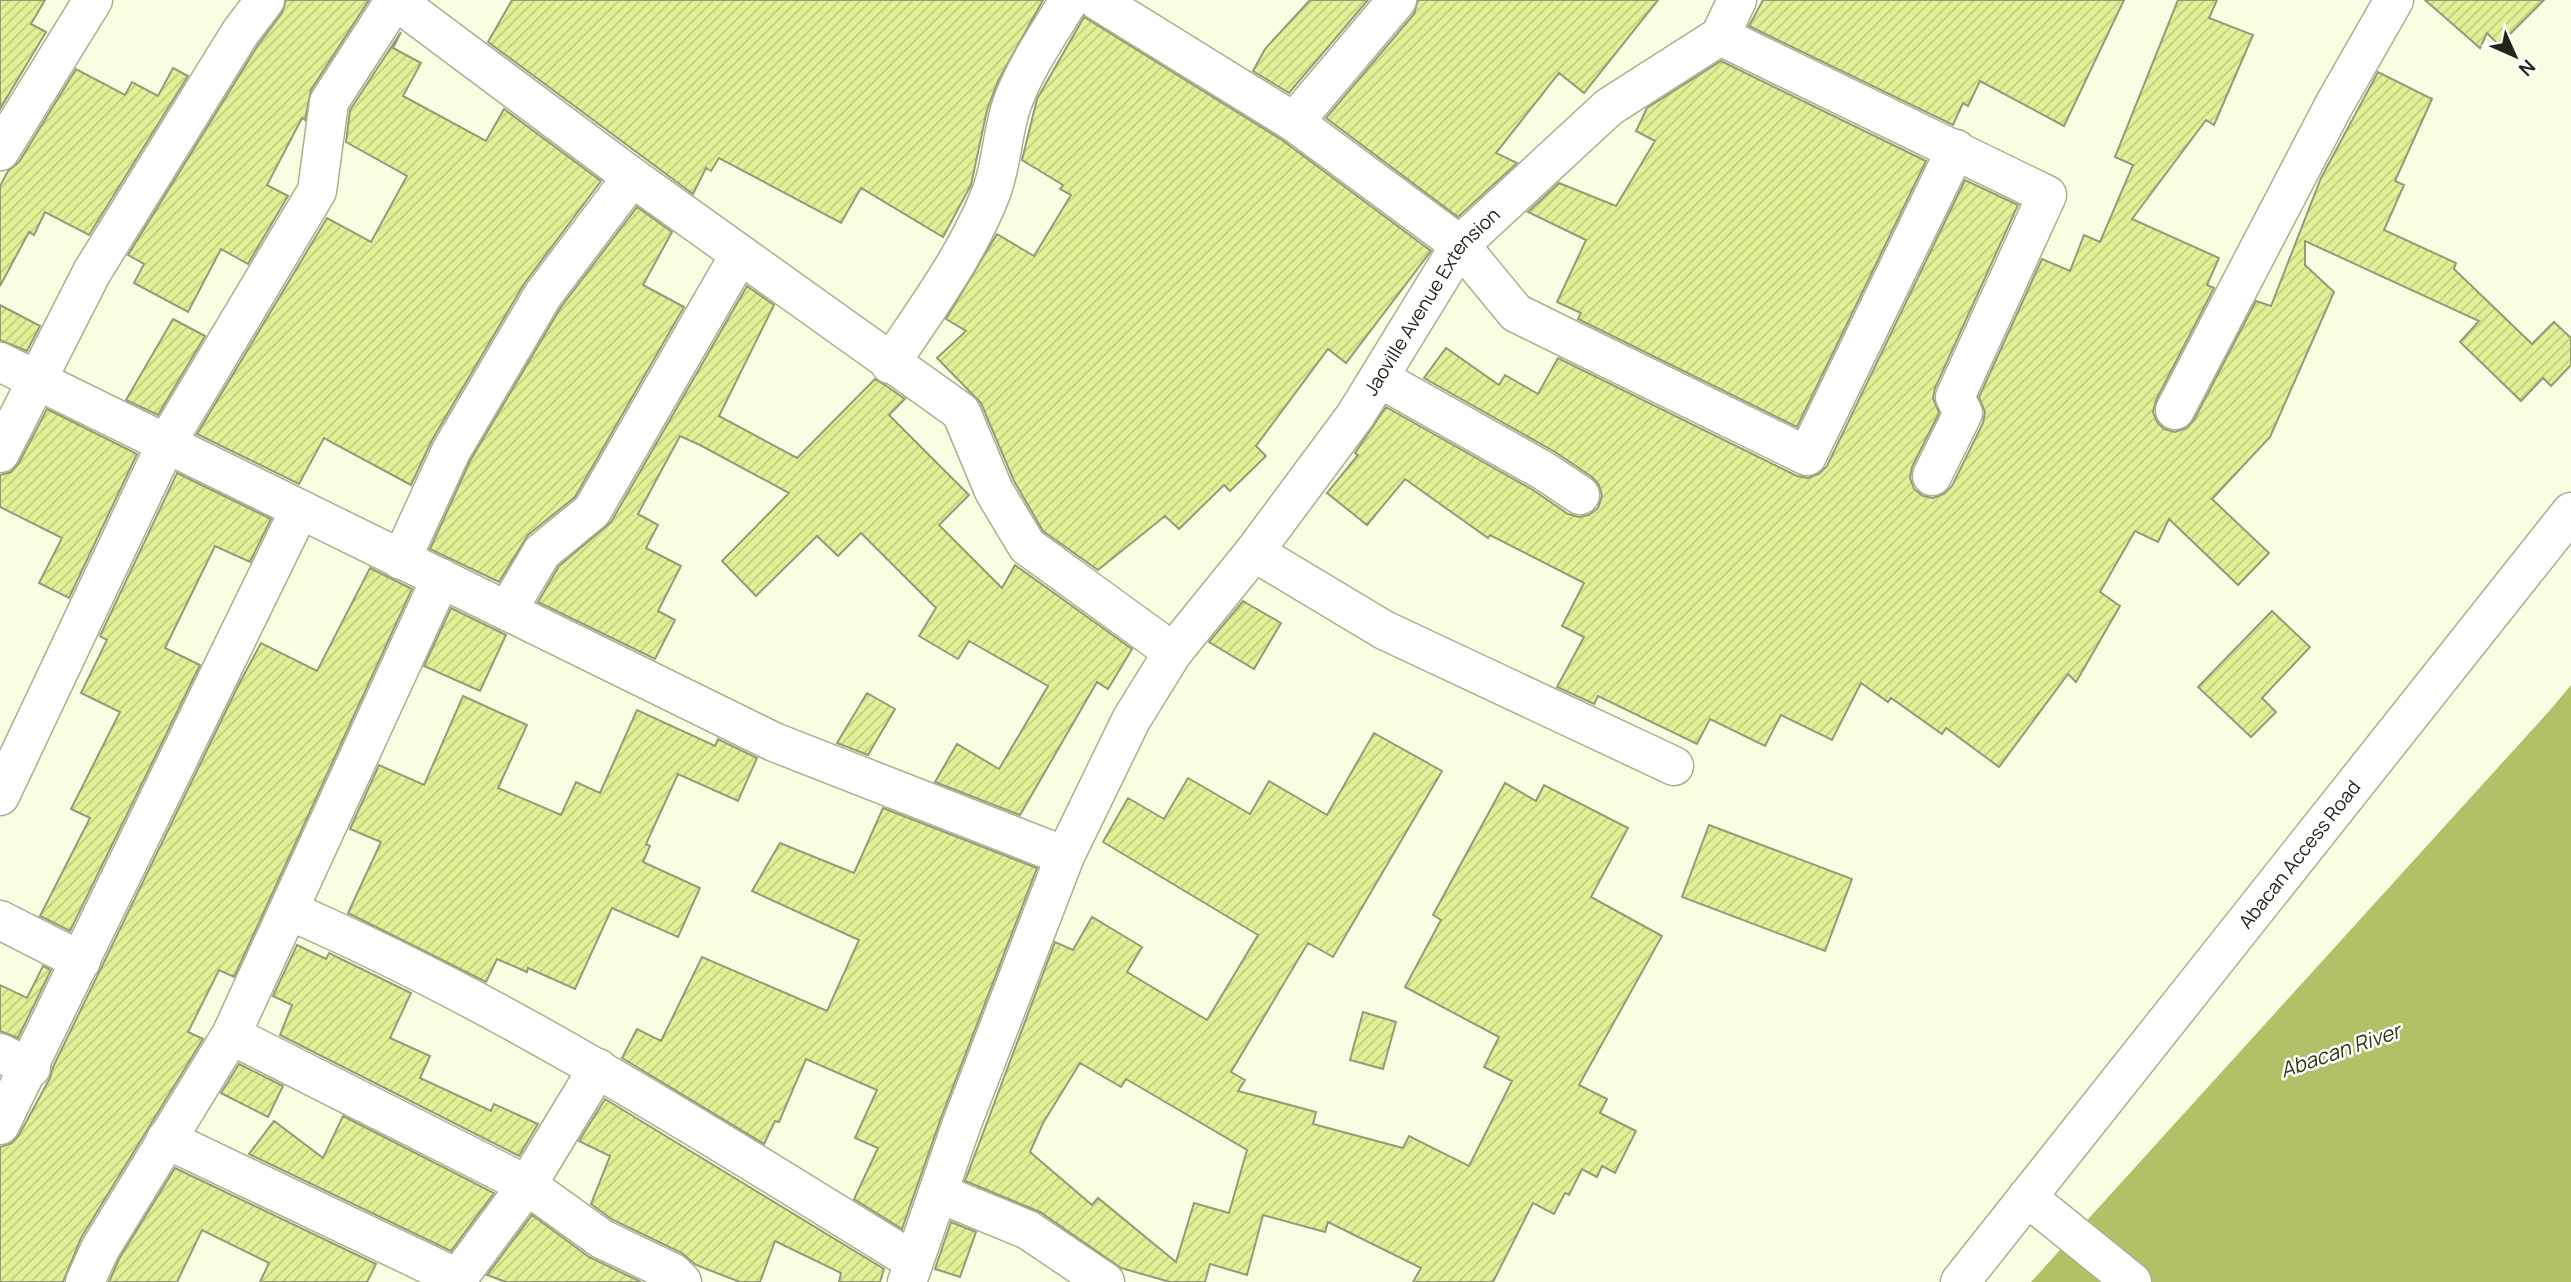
<svg xmlns="http://www.w3.org/2000/svg" width="2571" height="1282" viewBox="0 0 2571 1282" font-family="Manrope,sans-serif">
	<defs>
		<pattern id="building-hatch" width="6" height="6" patternUnits="userSpaceOnUse" patternTransform="scale(1.75)"><rect width="6" height="6" fill="#e3f096"/><path d="M-1 1l2-2M0 6l6-6M5 7l2-2" fill="none" stroke="#c2ce81"/></pattern>
	</defs>
	<rect width="100%" height="100%" fill="#f9fee2"/>
	<path fill="#b4c067" d="M2571,685v597h-540l520,-573z"/>
	<path fill="url(#building-hatch)" stroke="#959b7a" stroke-width="2" fill-rule="evenodd" d="M0,0h45l-14,24 15,8 -46,77z
		M286,0h83l-58,90 -6,30 -3,-2 -35,67 21,11 -40,68 -27,-15 -33,63 -54,-29 10,-19 -16,-9 130,-210 24,-32z
		M512,0h531l-45,81 -11,29 -16,75 -28,52 -82,-49 -20,35 -122,-65 -8,13 -5,-3 -13,26 -205,-152z
		M1310,0h58l-79,93 -36,-22 12,-22z
		M1418,0h240l-74,93 -25,-20 -63,80 21,10 -59,54 -132,-99 88,-104z
		M1763,0h361l-60,126 -84,-45 -12,25 -5,-3 -10,22 -204,-99z
		M2178,0h39l-8,18 44,17 -39,90 -8,-5 -74,99 87,39 -12,27 7,3 -58,112 -3,12 4,10 7,7 11,3 12,-4 7,-8 62,-119 15,5 50,-128 57,-106 54,27 -37,82 9,4 -20,45 72,33 -2,6 78,75 22,-22 17,16v27l-20,21 -8,-8 -22,23 -61,-59 19,-21 -174,-80v24l29,27 -64,145 -58,62 57,54 -31,32 -69,-66 -11,23 -23,-11 -35,61 20,14 -44,76 -8,-8 -69,93 -53,-39 -4,6 -51,-36 -3,4 -27,-19 -29,57 -51,-25 -16,31 -55,-27 -13,25 -99,-48 -4,8 -37,-17 27,-50 -22,-11 22,-43 -94,-48 -2,3 -83,-59 -38,46 -40,-32 31,-38 -3,-2 31,-46 147,83 35,24 11,3 10,-2 9,-7 4,-12 -3,-11 -7,-8 -37,-25 -131,-74 22,-30 53,37 6,-10 33,19 20,-36 239,118 11,2 11,-4 8,-8 138,-286 53,25 -83,183 -2,10 6,15 -27,54 -2,11 4,11 9,7 10,2 11,-4 8,-8 31,-63 2,-11 -6,-15 63,-138 28,12 14,-36 16,7 33,-77 -18,-8z
		M2425,0h119l-45,45 -12,-12 -7,15z
		M1084,17l198,123 149,111 -85,112 -18,-14 -72,97 10,10 -36,35 -6,-6 -45,44 -14,-13 -67,54 -55,-39 -29,-50 -33,-78 -44,-45 29,-27 -20,-12 51,-85 37,22 37,-61 -11,-6 3,-4 -41,-25 15,-61z
		M401,32l-8,16 28,15 -18,33 83,45 18,-32 97,72 -77,103 -92,156 -21,45 -87,-47 -25,46 -102,-50 130,-216 44,24 36,-66 -61,-34 4,-32z
		M1721,61l205,100 -129,266 -219,-108 3,-6 -24,-11 29,-62 -58,-28 31,-29 57,23 39,-65 -19,-10 11,-23z
		M173,68l15,8 -99,159 -44,-23 -11,23 -5,-3 -29,54v-100l8,-15 11,-9 57,-93 49,26 7,-13 26,14z
		M637,207l35,25 -29,53 41,22 -109,190 -47,38 -29,47 -69,-33 40,-88 91,-154z
		M747,286l27,19 -55,111 78,42 78,-79 10,6 20,14 -16,16 80,80 -30,30 63,63 13,-23 117,84 -24,40 -11,-7 -77,133 -85,-33 22,-38 42,25 49,-83 -79,-45 -11,18 -39,-23 17,-28 -75,-75 -23,23 -21,-20 -61,60 -34,-35 67,-68 -89,-48 -20,-9 -42,78 20,11 -12,23 35,18 -23,45 17,9 -20,39 -117,-57 21,-36 52,-44z
		M0,305l40,21 -13,25 -27,-11z
		M173,319l32,17 -47,79 -32,-15z
		M47,409l90,45 -68,144 -30,-15 23,-45 -62,-31v-32l11,-3 8,-9z
		M177,473l94,46 -21,43 -35,-16 -50,102 35,17 -130,266 -30,-15 50,-98 -19,-9 49,-97 -39,-19 26,-53 -7,-4z
		M370,568l42,21 -178,388 -15,-7 -31,62 15,7 -122,199 -18,44h-63v-135l12,-4 7,-8 31,-57 3,-11 186,-383 22,-41 56,28z
		M1243,601l38,22 -27,46 -45,-27z
		M451,608l55,27 -26,56 -56,-25z
		M2272,611l38,36 -48,51 14,14 -25,25 -53,-50z
		M867,693l28,16 -27,46 -31,-12z
		M463,696l64,29 -29,63 63,27 15,-33 24,11 37,-83 78,36 3,-7 39,19 -19,43 -60,-27 -32,70 4,2 -7,16 57,26 -22,49 -66,-29 -37,81 -47,-21 -1,4 -30,-13 -11,23 -138,-69 33,-71 -31,-13 29,-64 45,20z
		M1374,733l68,38 -109,186 -25,-14 -77,129 14,8 -7,11 78,21 -3,12 90,24 6,-12 60,30 43,-85 -28,-14 15,-30 -94,-50 36,-67 -8,-5 72,-132 31,18 8,-16 84,43 -37,69 71,39 -83,149 28,14 -7,14 36,18 -21,42 -13,-7 -5,11 -15,-8 -13,26 -4,-2 -11,21 -21,-11 -40,79h-80l8,-14 -93,-46 -3,10 -62,-17 -16,60 -37,-11 -5,18h-35l-49,-14 -81,-56 -75,-31 90,-239 18,8 19,-33 50,30 -15,25 80,48 51,-85 -155,-93 25,-44 36,21 24,-41 62,36 19,-33 58,34zM1080,1063l41,24 5,-8 121,71 -18,63 -35,-10 -18,59 -78,-64 -6,7 -62,-53 13,-29z
		M883,808l154,60 -96,250 -39,111 -48,-30 24,-51 -23,-10 22,-48 -71,-31 -27,63 -4,-1 -11,23 -142,-86 15,-29 24,12 41,-84 125,54 32,-71 -107,-49 28,-48 74,30z
		M1709,825l143,54 -27,72 -143,-54z
		M297,945l29,14 3,-6 82,40 -21,45 40,18 -10,22 71,33 3,-7 44,20 -19,32 -239,-121 12,-30 -19,-9z
		M43,966l8,4 -33,68 -18,-7v-46l27,13z
		M1363,1012l33,10 -13,47 -33,-9z
		M239,1064l44,22 -15,31 -47,-24z
		M605,1099l279,170 -4,13h-41l2,-9 -66,-32 -15,41h-20l-44,-17 -14,-12 -69,-33 -22,-16 19,-48 -31,-15z
		M343,1116l151,77 -43,58 -202,-97 25,-33 49,37z
		M175,1168l201,96 -9,18h-107l9,-19 -67,-33 -25,52h-68l10,-23z
		M532,1215l57,42 52,25h-135l-19,-7z
		M951,1222l25,10 -16,45 -25,-8z"/>
	<g fill="none" stroke-linecap="round" stroke-linejoin="round">
		<g stroke="#aab08e" stroke-width="41">
			<g id="minor">
				<path d="M395,0l237,177 329,235 33,79 33,55 146,106"/>
				<path d="M1097,0l197,122 166,123 56,68 291,143 149,-307"/>
				<path d="M1720,36l327,159 -92,202 8,16 -31,63"/>
				<path d="M1294,122l103,-122"/>
				<path d="M0,151l93,-151"/>
				<path d="M0,362l774,380 291,114"/>
				<path d="M890,364c36,-55 77,-109 101,-171 11,-28 11,-61 21,-89 13,-37 37,-70 57,-104"/>
				<path d="M1379,378l165,93 36,24"/>
				<path d="M2175,410l159,-305 60,-105"/>
				<path d="M0,453l92,-181 148,-239 25,-33"/>
				<path d="M1254,552l130,78 290,136"/>
				<path d="M401,560l50,-109 92,-156 89,-118"/>
				<path d="M507,611l35,-59 50,-41 148,-257"/>
				<path d="M0,796l167,-354 150,-251 12,-89 66,-102"/>
				<path d="M290,911c219,95 420,225 623,350"/>
				<path d="M0,920l81,41"/>
				<path d="M231,1035l296,150 75,54 71,34 9,9"/>
				<path d="M0,1053l31,15"/>
				<path d="M0,1125l300,-616"/>
				<path d="M166,1139l291,139"/>
				<path d="M938,1193l90,37 77,52"/>
				<path d="M2027,1197l105,85"/>
				<path d="M85,1282l15,-33 131,-214 210,-457"/>
				<path d="M455,1282l72,-97 71,-117"/>
				<path id="s1" d="M907,1282l54,-156 104,-270 66,-136 42,-68 81,-100 101,-136 105,-171 149,-138 111,-71 17,-36"/>
				<path id="s2" d="M1960,1282l611,-770"/>
			</g>
		</g>
		<use href="#minor" stroke="#fff" stroke-width="38"/>
	</g>
	<g text-anchor="middle" dominant-baseline="central" stroke-width="5" stroke-linejoin="round" paint-order="stroke">
		<g font-size="19" fill="#232518" stroke="#fff">
			<text stroke="none"><textPath href="#s1" startOffset="1122">Jaoville Avenue Extension</textPath></text>
			<text stroke="none"><textPath href="#s2" startOffset="546">Abacan Access Road</textPath></text>
		</g>
		<g font-size="21" font-style="italic" fill="#333711" stroke="#fff">
			<text transform="translate(2340 1050) rotate(-19)">Abacan River</text>
		</g>
	</g>
	<g transform="translate(2515 56) rotate(135)" stroke="#ffffff" stroke-width="5" paint-order="stroke">
	<path d="M0-5L12 26L0 18L-12 26Z" fill="#232518"/>
	<text y="-10" font-size="19" font-weight="bold" text-anchor="middle" fill="#232518">N</text>
	</g>
</svg>
